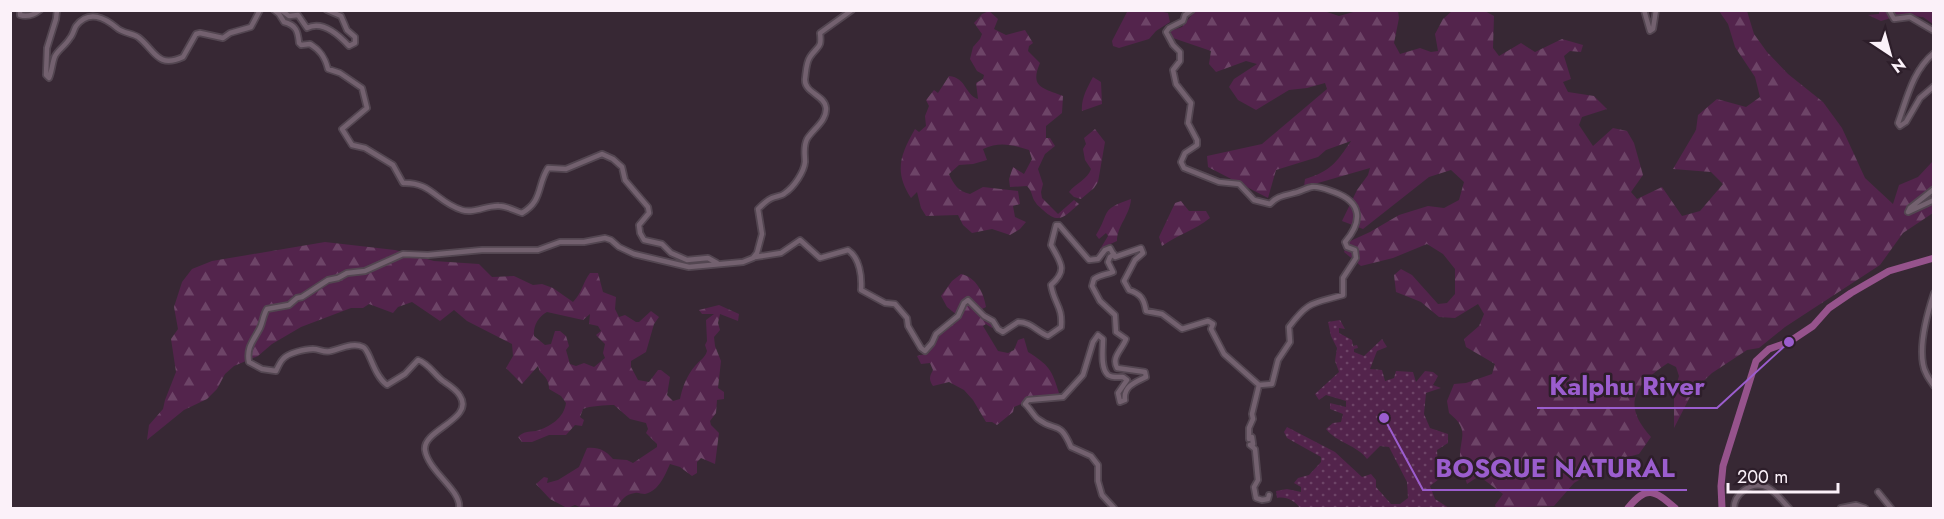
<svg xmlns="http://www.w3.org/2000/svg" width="1944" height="519" viewBox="0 0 1944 519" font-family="Jost,sans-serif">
<defs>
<pattern id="forest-firs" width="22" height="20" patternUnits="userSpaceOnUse" patternTransform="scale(1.5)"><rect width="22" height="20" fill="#53244c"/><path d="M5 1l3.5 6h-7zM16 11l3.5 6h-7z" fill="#6d4467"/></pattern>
<pattern id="park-dots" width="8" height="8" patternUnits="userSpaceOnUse" patternTransform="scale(1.5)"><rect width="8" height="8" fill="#53244c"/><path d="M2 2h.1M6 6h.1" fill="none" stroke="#6d4467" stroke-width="1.8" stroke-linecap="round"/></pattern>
</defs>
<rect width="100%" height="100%" fill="#372834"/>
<path fill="url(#forest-firs)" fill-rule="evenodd" d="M 1321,10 L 1339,16 L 1357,11 L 1398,11 L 1399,18 L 1394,43 L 1400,54 L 1420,48 L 1431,52 L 1438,51 L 1435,34 L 1443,19 L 1452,11 L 1483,10 L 1494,16 L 1493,48 L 1499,56 L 1521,43 L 1535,52 L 1562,39 L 1583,45 L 1581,52 L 1570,51 L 1564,56 L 1571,79 L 1563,82 L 1568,92 L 1594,96 L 1607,109 L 1582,117 L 1579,125 L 1593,146 L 1613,128 L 1627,131 L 1634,143 L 1643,175 L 1631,192 L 1637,199 L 1662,187 L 1682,216 L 1700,211 L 1723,184 L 1711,172 L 1673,169 L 1696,130 L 1698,115 L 1717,99 L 1746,107 L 1760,97 L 1755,77 L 1735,47 L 1728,24 L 1719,11 L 1747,11 L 1754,34 L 1767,52 L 1788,74 L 1823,102 L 1842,128 L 1865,178 L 1893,204 L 1899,185 L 1918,177 L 1933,161 L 1933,213 L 1903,233 L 1880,265 L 1785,327 L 1759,348 L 1747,350 L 1712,373 L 1693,391 L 1674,428 L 1674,393 L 1679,376 L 1676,367 L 1668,363 C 1635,385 1621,404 1651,437 L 1639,454 L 1609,462 L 1574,483 L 1554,506 L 1496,508 L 1495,505 L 1503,494 L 1479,476 L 1467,484 C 1465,477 1460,468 1460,460 C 1459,437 1471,431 1449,413 L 1447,401 L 1454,384 L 1466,383 L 1492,374 L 1495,364 L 1466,347 L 1464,339 L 1479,326 L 1484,314 L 1478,304 L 1455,318 L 1439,317 L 1421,302 L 1396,292 L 1394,275 L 1401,269 L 1412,275 L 1438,304 L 1447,303 L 1455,294 L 1455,269 L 1443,254 L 1427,244 L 1393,258 L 1361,266 L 1344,252 L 1348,242 L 1370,232 L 1399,215 L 1428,206 L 1444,208 L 1459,200 L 1464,182 L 1451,170 L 1429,177 L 1363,229 L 1342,221 L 1357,190 L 1368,175 L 1370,168 L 1304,187 L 1305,179 C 1331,171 1336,163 1351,141 L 1326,150 L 1318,157 L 1276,170 L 1268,198 L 1208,167 L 1207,156 L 1262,144 L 1327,89 L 1325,83 L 1307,88 L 1289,90 L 1256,110 L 1238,100 L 1229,87 L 1234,79 L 1257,64 L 1246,61 L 1216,72 L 1209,64 L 1211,51 L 1173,38 L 1170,31 L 1182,27 L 1195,11 Z
M 989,11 L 998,19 L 994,29 L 1006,35 L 1025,30 L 1033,43 L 1029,46 L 1028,51 L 1040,63 C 1029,88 1044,88 1063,96 L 1062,113 L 1046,126 L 1046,138 L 1050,138 L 1055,146 L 1045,154 L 1038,169 L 1043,184 L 1041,192 L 1042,198 L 1058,214 L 1074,200 L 1079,204 C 1064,217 1059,225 1043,210 C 1042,209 1036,204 1036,203 C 1031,197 1033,192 1027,186 L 1010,187 L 1009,179 L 1013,167 L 1024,174 L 1032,159 L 1029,150 C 1013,145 1000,141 983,149 L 987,160 L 973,164 L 959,165 L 949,174 C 954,185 958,191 970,194 L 983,187 L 1018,191 L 1020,204 L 1013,206 L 1015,217 L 1026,222 L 1020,229 L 1010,235 L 992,229 L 972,233 L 963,225 L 958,215 L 926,216 L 921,208 L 917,192 L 911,198 C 894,172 900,155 915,129 L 919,132 L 926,126 L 925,116 L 929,106 L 926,100 L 934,90 L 938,93 L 949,76 C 967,78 964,94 978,99 L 976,83 L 983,79 L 984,75 L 977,71 L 970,59 L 973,47 L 980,39 L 982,34 L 974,23 L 982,14 Z
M 1158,11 L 1168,13 L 1170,22 L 1156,31 L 1149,39 L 1119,48 L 1113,46 L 1112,41 L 1127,12 Z
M 1879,11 L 1933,11 L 1933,24 L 1923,17 L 1901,15 L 1881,21 L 1868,15 L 1879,14 Z
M 1093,77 L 1101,82 L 1102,104 L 1082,111 C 1081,99 1087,88 1093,77 Z
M 1095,129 L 1105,142 L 1098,182 L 1094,188 L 1081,199 L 1074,197 L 1069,192 C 1076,183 1088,179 1091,169 L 1085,160 L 1083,149 L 1086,144 L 1084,138 Z
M 1131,199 C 1130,215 1117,226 1117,241 L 1106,246 L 1099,258 L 1096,256 L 1108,236 L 1106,233 L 1099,239 L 1096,235 C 1111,211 1099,210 1131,199 Z
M 1181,201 L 1189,211 L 1206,211 L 1210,218 C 1195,230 1177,235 1162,246 L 1159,237 L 1175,203 Z
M 325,242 L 395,250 L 434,261 L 479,264 L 492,277 L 514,276 L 533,285 L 542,284 L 553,288 L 573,302 C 582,293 583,282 590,273 L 598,273 L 603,292 L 616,297 L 615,309 L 619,317 L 625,315 L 636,322 L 639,322 L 651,311 L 659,317 L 654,324 L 646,352 L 631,361 L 631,367 L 638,380 L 649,382 L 658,370 L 661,370 L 670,377 L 667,395 L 673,401 L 680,399 C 682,388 687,375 695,366 C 700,360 705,358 707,351 L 705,345 L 707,341 L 706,320 L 714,314 L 702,314 L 699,310 L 719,305 L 739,314 L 738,321 L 720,314 L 718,323 L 720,330 L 714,337 L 715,346 L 721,361 L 718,388 L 724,392 L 724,399 L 717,400 L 716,413 L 710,421 L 711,425 L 719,433 L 715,464 L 701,458 L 697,462 L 697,473 L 692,476 L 680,467 L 670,464 C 665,475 659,491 645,494 C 641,494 638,492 635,493 C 625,494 621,501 616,508 L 582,508 L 575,505 L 567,508 L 550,499 L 536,484 L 544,477 L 548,478 L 547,483 L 558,480 L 579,467 L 587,448 C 599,447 605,450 613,459 L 627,460 L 633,463 L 657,447 L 657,444 L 646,433 L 648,429 L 646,423 L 630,419 L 614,405 C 606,405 589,406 583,409 L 580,417 L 584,420 L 582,426 L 575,425 L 566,435 L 549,435 L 532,442 L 522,442 L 518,437 C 524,431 528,432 536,431 C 550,427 564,418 566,403 L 561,396 L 549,389 C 549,381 546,377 540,372 L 538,366 L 522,384 L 506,368 L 513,356 L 512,344 L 467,321 L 454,310 L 440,321 L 412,302 L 398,307 L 393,313 L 369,304 L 363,308 L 351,308 L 301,327 L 272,344 L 258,356 L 234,366 L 225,374 L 217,389 L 207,399 L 184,410 L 147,440 L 149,425 L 163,409 L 165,400 L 176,372 L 171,339 L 178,329 L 174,307 L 182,282 L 192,269 L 212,261 ZM 547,312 L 583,320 L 590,314 L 589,324 L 598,326 L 601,331 L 596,335 L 605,344 L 603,353 L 605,358 L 594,367 L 584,363 L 576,366 L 570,364 L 566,350 L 569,346 L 566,336 L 560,331 L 555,331 L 551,344 L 545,345 L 534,336 C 533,326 538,317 547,312 Z
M 961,274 C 976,277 984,293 986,307 L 980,310 L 968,299 L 957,315 L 947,307 L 941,296 L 952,281 Z
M 969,302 L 994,325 L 992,328 L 986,324 L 983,326 L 998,351 L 1008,353 L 1014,350 L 1018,340 L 1024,338 L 1028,352 C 1049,365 1052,370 1059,393 C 1049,406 1039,398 1027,398 L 1021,404 L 1014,407 L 1013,412 L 997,425 L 992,422 L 986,422 L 973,400 L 964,390 L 949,382 L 933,386 C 929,380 929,377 933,370 L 930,363 L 921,364 L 917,356 L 929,353 L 939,333 L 947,330 L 966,303 Z"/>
<path fill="url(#park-dots)" d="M 1340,320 L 1345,329 L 1339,328 L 1339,333 L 1352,340 L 1353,346 L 1357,345 L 1358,348 L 1354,349 L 1354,352 L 1364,356 L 1382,339 L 1387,347 L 1377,351 L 1370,369 L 1382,370 L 1385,381 L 1394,378 L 1396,371 L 1413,372 L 1416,382 L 1425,371 L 1433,372 L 1438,376 L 1433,385 L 1441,388 L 1426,393 L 1424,414 L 1430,428 L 1448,434 L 1448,443 L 1437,450 L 1439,479 L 1430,486 L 1435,499 L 1449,508 L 1300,508 C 1295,501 1286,496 1277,498 L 1276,491 L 1287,489 L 1301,492 L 1301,487 L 1294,483 L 1298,478 L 1309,475 L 1321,462 L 1321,457 L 1287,438 L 1284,432 L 1287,427 L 1335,452 L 1362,477 L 1371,474 L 1376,480 L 1376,487 L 1391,504 L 1400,504 L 1408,498 L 1407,482 L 1389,447 L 1380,446 L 1367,459 C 1357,445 1337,443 1326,429 L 1333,423 L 1341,422 L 1343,414 L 1330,409 L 1330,403 L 1346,407 L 1346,401 L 1326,395 L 1319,400 L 1315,394 L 1339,372 L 1335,361 L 1337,348 L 1331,336 L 1328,322 Z"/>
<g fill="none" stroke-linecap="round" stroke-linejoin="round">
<path stroke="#96538c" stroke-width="7" d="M 1628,508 C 1647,485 1654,490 1675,508
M 1722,508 L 1721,486 L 1723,466 L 1756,361 L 1769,349 L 1789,342 L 1813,326 L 1829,308 L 1851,293 L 1889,271 L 1934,258"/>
<defs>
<path id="minor" d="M 20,10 L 20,15 C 27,17 34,15 40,10
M 57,10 L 56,19 L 47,48 L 46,75 L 49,78 C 52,72 52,63 55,56 C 59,49 66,45 70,38 C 73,35 74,29 76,26 C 89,9 105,18 117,28 C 122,33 132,33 138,37 C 155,50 157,69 183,57 L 196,34 L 200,33 L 223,38 L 230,33 L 251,27 L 260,10
M 274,10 L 279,14 L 284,22 C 296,25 298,31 299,43 L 301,45 L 310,44 C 320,50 325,57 328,69 L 340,73 L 362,88 L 367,108 L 342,129 L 352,145 L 365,148 L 393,165 L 403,183 C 432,182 436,202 462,210 C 474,214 487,205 499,206 C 507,206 515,211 522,213 C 543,201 537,185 548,168 L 566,169 L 602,154 L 613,159 L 622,167 L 625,180 L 648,207 L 649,213 L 639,225 L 640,233 L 644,240 L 662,244 L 671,253 L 687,260 L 708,258 L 717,263
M 281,10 L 289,16 L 298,15 L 307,28 C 322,20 339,35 349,46 L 355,43 L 355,37 L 347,30 L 341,16 L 327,10
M 1192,10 L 1185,15 L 1183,21 L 1169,28 L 1166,32 L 1173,45 L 1180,52 L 1180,61 L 1173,70 L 1176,84 L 1191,103 L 1188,123 L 1197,140 L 1197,145 L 1185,153 L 1181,162 L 1184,168 L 1219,182 L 1239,184 L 1254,200 L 1270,204 C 1277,196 1284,196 1294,193 C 1300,192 1306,188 1312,187 C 1319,186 1328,190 1334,192 C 1362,202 1363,221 1345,242 L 1347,247 L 1355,250 L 1356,258 L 1343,278 L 1343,295 C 1313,304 1309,300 1289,327 L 1290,342 L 1278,360 L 1272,384 L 1259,385
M 1644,10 L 1650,31 L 1653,29 L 1656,10
M 1889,10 L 1894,19 L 1910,17 L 1934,31
M 1934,53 C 1913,70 1907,98 1898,123 L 1900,126 L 1906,122 L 1920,98 L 1934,86
M 1934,189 L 1910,208 L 1908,212 L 1934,200
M 755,257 L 781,253 L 800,240 L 820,258 L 848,250 C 860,258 862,277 861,290 L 885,303 L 895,304 L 907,318 L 908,326 L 921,348 L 925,351 L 932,343 L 936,334 L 958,316 L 964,303 L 968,300 L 984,316 L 993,321 L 998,329 L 1003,332 L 1018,322 C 1031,322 1036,331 1048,336 L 1061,327 C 1063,306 1054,304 1051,285 C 1068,270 1061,263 1051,245 L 1056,225 L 1059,225 L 1089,260 L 1098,259 L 1105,250 L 1110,248 L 1115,257 L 1141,248 L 1143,253 L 1135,260 L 1124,281 L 1129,290 C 1141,294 1144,299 1146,311 L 1162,314 L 1182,329 L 1208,321 L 1213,324 L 1211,329 L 1224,354 L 1259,385 L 1252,414 L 1253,419 L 1249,428 L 1249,439 L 1252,437 L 1253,444 L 1250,445 L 1255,449 L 1258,480 L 1254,487 L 1256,498 L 1262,500 L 1268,499 L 1269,495
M 1934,293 C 1927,314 1919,342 1923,364 C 1924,372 1929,379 1934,386
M 1878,492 L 1891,508
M 459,508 C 462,491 428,471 425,450 C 422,430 475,419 460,396 C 457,390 449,385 443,381 C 434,374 428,363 418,360 L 405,374 L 387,385 C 373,375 370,350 363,347 C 353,342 340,349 331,351 C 324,353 320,349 313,349 C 305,349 288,353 283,359 C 280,362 278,367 276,371 L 262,369 L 249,362 C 246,347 254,340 260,328 C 263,322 263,315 267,309 L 289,305 L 297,298 L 302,297 L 328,280 L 338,278 L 347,273 L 365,271 L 403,254 L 428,255 L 482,250 L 538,250 L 560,242 L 584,242 L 605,238 L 611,240 L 619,247 L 634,254 L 689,267 L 743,262 L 753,258 L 757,253 L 762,234 L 758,209 C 762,205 767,200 772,198 C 777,196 782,196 785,193 C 794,187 804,172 805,162 C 805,154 803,147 807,139 C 813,129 827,121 826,108 C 825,95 804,93 805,79 C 806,72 806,63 810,57 C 818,45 822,49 820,33 L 852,10
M 1114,508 L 1102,495 L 1098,481 L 1098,465 L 1091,456 L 1071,447 C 1059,419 1056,433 1038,419 C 1033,415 1030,408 1025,404 L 1028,400 L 1063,397 L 1083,375 L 1093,342 L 1098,335 L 1103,339 C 1103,348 1100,368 1108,375 C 1112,378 1119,377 1123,377 L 1127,380 L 1118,393 L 1120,402 L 1125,400 C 1123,386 1136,382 1146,377 L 1145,372 L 1117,368 C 1111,357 1122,350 1126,339 L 1116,332 L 1115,315 L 1100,301 L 1092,286 L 1094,279 C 1101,274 1106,275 1113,272 L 1108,262 L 1110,257 L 1114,254
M 1734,508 C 1734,495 1749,482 1764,486 C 1774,489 1782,501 1789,508
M 1841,508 L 1856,505 L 1865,508"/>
</defs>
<use href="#minor" stroke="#534651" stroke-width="8"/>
<use href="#minor" stroke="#73616f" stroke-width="4.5"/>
</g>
<path fill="none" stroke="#9b5dce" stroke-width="2" d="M1789 342L1717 408H1537M1384 418L1423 490H1687"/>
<g fill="#9b5dce" stroke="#2d1e2a" stroke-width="2">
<circle cx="1789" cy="342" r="6"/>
<circle cx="1384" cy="418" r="6"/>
</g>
<g font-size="26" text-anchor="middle" font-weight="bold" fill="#9b5dce" stroke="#2d1e2a" stroke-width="5" stroke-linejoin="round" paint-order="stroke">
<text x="1627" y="395">Kalphu River</text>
<text x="1555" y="477">BOSQUE NATURAL</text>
</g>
<rect width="1944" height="519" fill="none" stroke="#fbf1f9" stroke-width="24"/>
<g transform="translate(1890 54) rotate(144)" stroke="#2d1e2a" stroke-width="4.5" paint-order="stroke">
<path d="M0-4.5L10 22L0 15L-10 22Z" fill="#fbf1f9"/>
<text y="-9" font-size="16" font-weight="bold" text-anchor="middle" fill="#fbf1f9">N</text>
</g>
<path d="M1728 483v9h110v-9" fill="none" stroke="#fbf1f9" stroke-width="3"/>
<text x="1737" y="483" font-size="18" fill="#fbf1f9" stroke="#2d1e2a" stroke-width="4.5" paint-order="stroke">200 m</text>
</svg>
